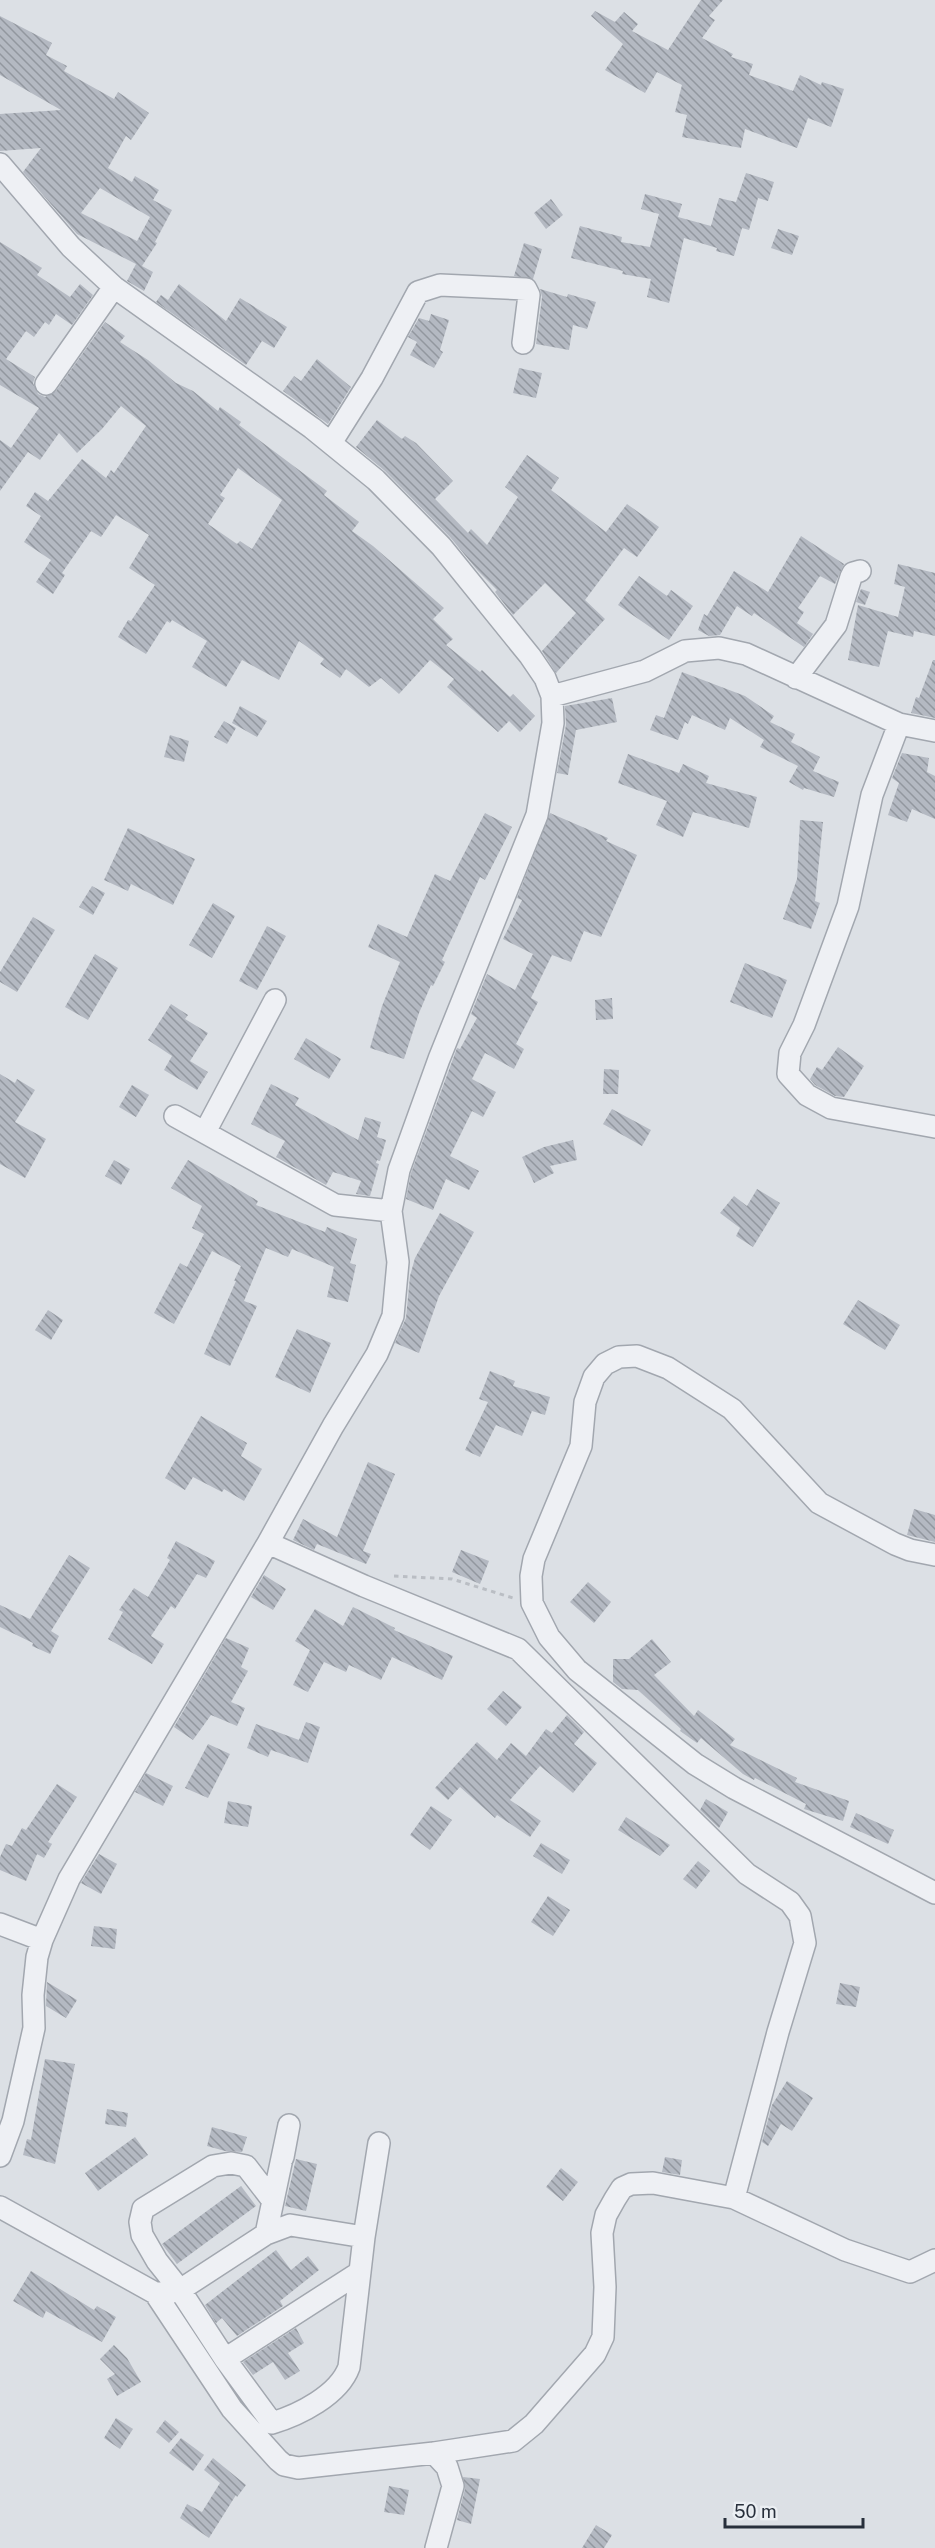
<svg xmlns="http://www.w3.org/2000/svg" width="935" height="2548" viewBox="0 0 935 2548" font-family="'Public Sans',sans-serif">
<defs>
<pattern id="building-back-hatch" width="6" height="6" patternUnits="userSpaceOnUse" patternTransform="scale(1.5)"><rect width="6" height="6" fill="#b4b9c2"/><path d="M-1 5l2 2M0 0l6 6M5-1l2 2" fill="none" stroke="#92979f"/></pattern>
</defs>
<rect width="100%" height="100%" fill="#dce0e5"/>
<path fill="url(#building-back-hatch)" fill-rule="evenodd" d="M 701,0 L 723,0 L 709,16 L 715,20 L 702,38 L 733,54 L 731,57 L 753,64 L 749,75 L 793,91 L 800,75 L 821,85 L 822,82 L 844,89 L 831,127 L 808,118 L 797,148 L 745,129 L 741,148 L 682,137 L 687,115 L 675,112 L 682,85 L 657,72 L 645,93 L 605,70 L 623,44 L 591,16 L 595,11 L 615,22 L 624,12 L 638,24 L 632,31 L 668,50 Z
M 0,16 L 52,43 L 46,55 L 67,66 L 64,71 L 114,99 L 118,92 L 149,113 L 131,140 L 126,136 L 108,168 L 132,182 L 135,176 L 159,190 L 153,200 L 172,210 L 155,242 L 157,243 L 142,266 L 153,272 L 144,291 L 127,281 L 136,264 L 77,234 L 23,172 L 41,148 L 0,151 L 0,114 L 61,110 L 0,75 ZM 100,188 L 150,217 L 137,241 L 81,213 Z
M 746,173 L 774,182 L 768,201 L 758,198 L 749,230 L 742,228 L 734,256 L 716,251 L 717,248 L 684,238 L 669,303 L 647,297 L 651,279 L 622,274 L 623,271 L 571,258 L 580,226 L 622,237 L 621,242 L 650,247 L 659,214 L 641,209 L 645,194 L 682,204 L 678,217 L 711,226 L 719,198 L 736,202 Z
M 551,199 L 563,215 L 546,229 L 534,213 Z
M 778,229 L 799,236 L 792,255 L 771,248 Z
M 0,242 L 42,268 L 37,275 L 70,297 L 80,284 L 93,295 L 72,325 L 56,314 L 49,325 L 45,322 L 34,337 L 26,331 L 6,359 L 35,377 L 33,383 L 38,394 L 45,397 L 56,391 L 105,322 L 125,336 L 120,342 L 148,360 L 176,383 L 193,391 L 218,411 L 220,407 L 241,422 L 239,425 L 327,491 L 324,495 L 359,522 L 352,531 L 373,546 L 444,608 L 433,619 L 453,639 L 446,645 L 480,672 L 482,670 L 510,697 L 513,694 L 535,716 L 520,732 L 509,721 L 498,732 L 447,687 L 454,679 L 430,660 L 399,694 L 381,678 L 369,687 L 346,669 L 340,678 L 320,664 L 324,659 L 299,641 L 279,680 L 242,660 L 226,687 L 192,667 L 207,641 L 172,620 L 170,623 L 167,621 L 146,654 L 118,637 L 128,620 L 131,621 L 155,585 L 129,568 L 149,535 L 116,515 L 101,537 L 91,531 L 62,573 L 65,575 L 53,594 L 36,582 L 51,560 L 24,542 L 41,516 L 26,506 L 35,492 L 48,501 L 82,459 L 106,478 L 111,470 L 114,473 L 146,426 L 121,406 L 102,429 L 77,453 L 59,433 L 40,460 L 28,452 L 0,491 L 0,440 L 11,448 L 39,408 L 0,385 ZM 238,468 L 282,500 L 252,549 L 240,541 L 237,544 L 208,524 L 225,498 L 220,495 Z
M 524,243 L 542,249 L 533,279 L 514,276 Z
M 179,284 L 226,321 L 240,298 L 287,327 L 274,348 L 262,341 L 246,365 L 156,302 L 161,295 L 168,300 Z
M 540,289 L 567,297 L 568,294 L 596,302 L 587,329 L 573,325 L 569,350 L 536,344 L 542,297 Z
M 431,314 L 449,320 L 440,350 L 443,352 L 434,368 L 410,355 L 417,342 L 408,337 L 419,318 L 429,321 Z
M 317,359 L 351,387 L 328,424 L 283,391 L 294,376 L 301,381 Z
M 519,368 L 542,373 L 536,398 L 513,393 Z
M 377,420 L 402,439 L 405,436 L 416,443 L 453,481 L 435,499 L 468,533 L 471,529 L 487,545 L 518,497 L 505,487 L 527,455 L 559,478 L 551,490 L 606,532 L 627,504 L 659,527 L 637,557 L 624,548 L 585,600 L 605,619 L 556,673 L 542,651 L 576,613 L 545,583 L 513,615 L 495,592 L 497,590 L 478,571 L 450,537 L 385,471 L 356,447 Z
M 801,536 L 844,564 L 835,584 L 820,576 L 798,608 L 804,612 L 797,623 L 813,634 L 804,647 L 754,613 L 752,616 L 737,606 L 720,635 L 709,636 L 698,630 L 704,614 L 707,616 L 734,571 L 768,592 Z
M 898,564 L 935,573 L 935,636 L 914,631 L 913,637 L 888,631 L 879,667 L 848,660 L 858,605 L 898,617 L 905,587 L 894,584 Z
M 639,576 L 667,596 L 671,590 L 693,606 L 669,640 L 618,605 Z
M 861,589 L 870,592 L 865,605 L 856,602 Z
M 933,660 L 935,660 L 935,718 L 911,713 L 916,697 L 919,698 Z
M 682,672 L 745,696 L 774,716 L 770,722 L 795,734 L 791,742 L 820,757 L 813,771 L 839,782 L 834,797 L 804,788 L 803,790 L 789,782 L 798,766 L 760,747 L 764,740 L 730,718 L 725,730 L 692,715 L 688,724 L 685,722 L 678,740 L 650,730 L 656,715 L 664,718 Z
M 612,698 L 617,722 L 576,730 L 568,775 L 557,773 L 566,725 L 565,706 Z
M 240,706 L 267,721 L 257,737 L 232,723 Z
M 224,721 L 236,728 L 227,744 L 214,737 Z
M 170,735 L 189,741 L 184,762 L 164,757 Z
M 902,753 L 929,758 L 927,772 L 935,776 L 935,819 L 912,809 L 907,822 L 888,815 L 899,783 L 892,778 Z
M 628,754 L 679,773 L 683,764 L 709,776 L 706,783 L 757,797 L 749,828 L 693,812 L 683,837 L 656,825 L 667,801 L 618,783 Z
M 485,813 L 512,827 L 485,880 L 480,877 L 442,960 L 445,962 L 433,986 L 431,985 L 419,1013 L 404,1059 L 370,1048 L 382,1006 L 400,962 L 368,947 L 378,924 L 407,937 L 435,874 L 450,881 Z
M 550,813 L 608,838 L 606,841 L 637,855 L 601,937 L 584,931 L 571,962 L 552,955 L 531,998 L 538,1002 L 516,1044 L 524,1049 L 514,1069 L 485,1053 L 472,1079 L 496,1092 L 483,1117 L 472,1111 L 450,1156 L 479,1171 L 469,1190 L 446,1179 L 433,1210 L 406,1199 L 411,1173 L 457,1048 L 460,1049 L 477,1018 L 471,1014 L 487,974 L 515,990 L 533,954 L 503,939 L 522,900 L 517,898 Z
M 800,820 L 823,822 L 815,901 L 820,903 L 811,929 L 783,919 L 797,879 Z
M 128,828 L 195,859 L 173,905 L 131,884 L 128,891 L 104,880 Z
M 92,886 L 105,893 L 93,915 L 79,907 Z
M 213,903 L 235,916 L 212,958 L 189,945 Z
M 33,917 L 55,930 L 17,992 L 0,982 L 0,972 Z
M 267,926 L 286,936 L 257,990 L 239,981 Z
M 95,954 L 118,968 L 88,1020 L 65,1007 Z
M 745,963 L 787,980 L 772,1018 L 730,1002 Z
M 612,998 L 613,1019 L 596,1020 L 595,1000 Z
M 171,1004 L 188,1015 L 185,1019 L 208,1033 L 190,1061 L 208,1072 L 197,1090 L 164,1070 L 172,1056 L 148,1040 Z
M 306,1038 L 341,1059 L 329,1079 L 294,1059 Z
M 838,1047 L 864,1066 L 844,1097 L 835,1096 L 815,1085 L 810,1079 L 817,1067 L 822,1070 Z
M 604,1069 L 619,1070 L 618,1094 L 603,1094 Z
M 0,1074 L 15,1083 L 17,1079 L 35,1090 L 15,1122 L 46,1139 L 25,1178 L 0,1164 Z
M 271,1084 L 299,1098 L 295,1105 L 358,1140 L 365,1117 L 381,1122 L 377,1137 L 386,1140 L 380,1161 L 377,1160 L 376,1163 L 379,1164 L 370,1196 L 356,1194 L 361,1181 L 333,1172 L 326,1185 L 276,1157 L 285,1141 L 251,1124 Z
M 132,1085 L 149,1095 L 136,1117 L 119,1107 Z
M 612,1109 L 651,1130 L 642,1146 L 603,1124 Z
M 573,1140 L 577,1160 L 550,1166 L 554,1173 L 534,1183 L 522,1157 L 544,1147 Z
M 114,1160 L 130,1169 L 121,1185 L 105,1176 Z
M 188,1160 L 258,1201 L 256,1205 L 325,1232 L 327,1227 L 357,1239 L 350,1263 L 356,1265 L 348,1302 L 327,1297 L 334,1267 L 292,1249 L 288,1257 L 266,1248 L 244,1301 L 257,1306 L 230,1366 L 204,1354 L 236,1281 L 234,1281 L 241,1266 L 212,1251 L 174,1324 L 154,1313 L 180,1263 L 187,1267 L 204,1234 L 192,1228 L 202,1206 L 171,1188 Z
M 757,1189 L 780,1203 L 753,1247 L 736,1236 L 740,1228 L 720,1213 L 734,1196 L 747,1206 Z
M 440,1213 L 474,1232 L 439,1296 L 419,1353 L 395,1343 L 406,1318 L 410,1276 L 415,1258 Z
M 858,1300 L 900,1325 L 885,1350 L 843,1324 Z
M 48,1310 L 63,1320 L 51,1340 L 35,1330 Z
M 297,1329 L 331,1343 L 310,1393 L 275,1377 Z
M 490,1371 L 515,1381 L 513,1386 L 550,1397 L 545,1415 L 532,1411 L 522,1436 L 496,1425 L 480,1457 L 465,1450 L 488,1402 L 479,1399 Z
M 201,1416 L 247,1443 L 241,1456 L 262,1469 L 244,1501 L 224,1489 L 222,1492 L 193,1477 L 185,1490 L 165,1478 Z
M 368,1462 L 395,1474 L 363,1551 L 371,1554 L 366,1564 L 317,1544 L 314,1550 L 293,1540 L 303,1519 L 337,1537 Z
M 914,1509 L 935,1515 L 935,1542 L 907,1535 Z
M 176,1541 L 215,1561 L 206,1578 L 197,1574 L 175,1609 L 171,1606 L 151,1636 L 164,1644 L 152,1664 L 108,1639 L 123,1612 L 119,1610 L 134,1588 L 148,1597 L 170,1560 L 167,1558 Z
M 461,1550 L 489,1561 L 480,1584 L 452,1572 Z
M 69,1555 L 90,1568 L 51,1631 L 59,1636 L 50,1654 L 32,1646 L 33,1643 L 0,1627 L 0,1605 L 30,1619 Z
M 264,1575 L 286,1589 L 273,1610 L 251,1597 Z
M 588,1582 L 611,1602 L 594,1623 L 570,1602 Z
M 353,1607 L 395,1628 L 394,1630 L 453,1656 L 442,1680 L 392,1657 L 381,1680 L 349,1665 L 346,1672 L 324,1662 L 308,1692 L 293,1685 L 310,1650 L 295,1641 L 315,1609 L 343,1626 Z
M 226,1638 L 249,1648 L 241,1667 L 248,1671 L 231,1702 L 245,1708 L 237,1726 L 211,1715 L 193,1740 L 174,1727 Z
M 652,1639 L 671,1662 L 654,1675 L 694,1716 L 698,1710 L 735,1739 L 730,1745 L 797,1778 L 795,1782 L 849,1801 L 843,1821 L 804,1809 L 806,1804 L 755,1778 L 754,1780 L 743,1774 L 701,1738 L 697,1743 L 680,1731 L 681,1729 L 638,1690 L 622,1689 L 613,1682 L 613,1659 L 629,1659 Z
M 503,1691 L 522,1707 L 506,1726 L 487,1709 Z
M 567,1715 L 584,1732 L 574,1744 L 597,1763 L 573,1793 L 540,1766 L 510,1800 L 541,1821 L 530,1837 L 497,1815 L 495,1818 L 460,1787 L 448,1800 L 435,1788 L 477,1742 L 497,1760 L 511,1743 L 526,1756 L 546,1729 L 552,1733 Z
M 306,1722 L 320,1727 L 308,1763 L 271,1750 L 268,1757 L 247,1748 L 256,1724 L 299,1740 Z
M 208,1744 L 230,1754 L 208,1798 L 185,1788 Z
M 146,1773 L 173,1786 L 163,1806 L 135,1792 Z
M 57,1784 L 77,1797 L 48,1842 L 52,1844 L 44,1858 L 37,1854 L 26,1881 L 0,1870 L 0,1857 L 6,1844 L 12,1846 L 22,1828 L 26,1830 Z
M 706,1799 L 728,1812 L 719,1828 L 700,1810 Z
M 228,1801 L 252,1806 L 248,1827 L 224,1823 Z
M 431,1806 L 452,1820 L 430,1850 L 410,1835 Z
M 856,1813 L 894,1830 L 888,1844 L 850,1827 Z
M 626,1817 L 670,1845 L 660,1856 L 618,1830 Z
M 541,1843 L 570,1860 L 562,1874 L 533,1856 Z
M 99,1854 L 117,1864 L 101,1894 L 81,1883 Z
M 698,1861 L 710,1871 L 696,1889 L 683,1879 Z
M 548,1896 L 570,1910 L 553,1936 L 531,1922 Z
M 94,1926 L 117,1929 L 115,1949 L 91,1946 Z
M 47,1982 L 77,2000 L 66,2018 L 46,2006 Z
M 840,1983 L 860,1987 L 856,2007 L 836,2004 Z
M 45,2059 L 75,2064 L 55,2164 L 23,2155 L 27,2139 L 31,2140 Z
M 787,2081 L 813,2098 L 792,2131 L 781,2124 L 768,2146 L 762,2142 L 772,2105 Z
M 107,2109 L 128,2113 L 126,2127 L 105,2124 Z
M 212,2127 L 247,2137 L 242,2152 L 225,2151 L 207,2146 Z
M 135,2137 L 148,2155 L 98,2191 L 85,2173 Z
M 665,2157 L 682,2160 L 680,2175 L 662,2172 Z
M 296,2159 L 317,2164 L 306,2211 L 285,2206 Z
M 561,2168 L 578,2182 L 563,2201 L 546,2187 Z
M 241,2186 L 256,2206 L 177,2264 L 162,2244 Z
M 276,2250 L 291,2270 L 308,2256 L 319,2270 L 280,2301 L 283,2306 L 237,2336 L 222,2318 L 216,2323 L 205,2305 Z
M 31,2271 L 94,2310 L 97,2306 L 116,2317 L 102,2342 L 46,2311 L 43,2318 L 13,2301 Z
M 296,2328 L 304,2343 L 288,2353 L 300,2371 L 285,2380 L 273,2362 L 253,2375 L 243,2362 Z
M 114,2345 L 127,2358 L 141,2382 L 117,2396 L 107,2379 L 115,2374 L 100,2359 Z
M 116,2418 L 133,2429 L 120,2449 L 104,2438 Z
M 165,2420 L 179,2432 L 169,2443 L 156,2432 Z
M 181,2438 L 204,2455 L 193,2471 L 169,2453 Z
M 213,2458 L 246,2485 L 237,2497 L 236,2495 L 209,2538 L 180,2518 L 187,2504 L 202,2512 L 220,2483 L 204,2470 Z
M 463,2477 L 480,2479 L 471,2524 L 457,2520 L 465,2489 Z
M 389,2486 L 409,2490 L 404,2515 L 384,2512 Z
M 596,2525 L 612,2535 L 604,2548 L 582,2548 Z"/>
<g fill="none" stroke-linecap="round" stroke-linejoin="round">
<defs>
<path id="street" d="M 0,164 L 71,247 L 114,287 L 312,428 L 376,480 L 441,546 L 530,656 L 545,678 L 552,696 L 553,723 L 537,815 L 439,1059 L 399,1170 L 391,1211 L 398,1262 L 393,1316 L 377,1354 L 333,1426 L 268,1543 L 69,1879 L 42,1940 L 37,1957 L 33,1995 L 34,2028 L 13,2121 L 0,2156
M 46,384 L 114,287
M 331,443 L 372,378 L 418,292 L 440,285 L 526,289 L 529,295 L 523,343
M 796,678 L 836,625 L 851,577 L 853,573 L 860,571
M 552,696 L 645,671 L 685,651 L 719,648 L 746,654 L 899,724 L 935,731
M 899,724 L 872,795 L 848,906 L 804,1025 L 790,1053 L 788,1074 L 807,1095 L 831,1108 L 935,1127
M 175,1116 L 335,1205 L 391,1211
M 205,1132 L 275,1000
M 268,1543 L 364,1586 L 518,1649 L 747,1874 L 790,1902 L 800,1916 L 805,1943 L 778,2032 L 734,2198
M 935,1555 L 910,1550 L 895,1544 L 819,1503 L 732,1409 L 668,1368 L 637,1356 L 619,1357 L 605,1364 L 594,1377 L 585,1402 L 581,1446 L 534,1559 L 531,1576 L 532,1603 L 549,1637 L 577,1670 L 695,1764 L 734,1788 L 935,1893
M 0,1924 L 42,1940
M 273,2201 L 246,2166 L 231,2163 L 213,2166 L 143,2209 L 140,2222 L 142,2235 L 157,2261 L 180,2290 L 225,2359 L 272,2423 C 299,2415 339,2395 349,2367 L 364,2237 L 379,2143
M 0,2207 L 155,2293 L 168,2293 L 180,2290 L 266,2234 L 290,2225 L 364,2237
M 266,2234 L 289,2125 L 283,2157
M 155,2293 L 232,2409 L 278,2460 L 284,2465 L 298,2468 L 434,2453 L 447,2467 L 453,2486 L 436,2548
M 225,2359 L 360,2272
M 434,2453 L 513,2441 L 534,2424 L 595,2354 L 603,2337 L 605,2287 L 602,2233 L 606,2215 L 615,2199 L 622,2188 L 631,2184 L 653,2183 L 734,2198 L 845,2250 L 910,2272 L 935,2260"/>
</defs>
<use href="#street" stroke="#a2a7af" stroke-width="24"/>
<path stroke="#babec4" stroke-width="3" stroke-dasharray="4.5 4.5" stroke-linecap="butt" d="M 394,1576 L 452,1579 L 513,1598"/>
<use href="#street" stroke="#eef0f4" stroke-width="21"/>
</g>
<path d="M725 2518v9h138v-9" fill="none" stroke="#272f3b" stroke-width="3"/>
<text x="734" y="2518" font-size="18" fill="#272f3b" stroke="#ebeff3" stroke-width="4.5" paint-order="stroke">50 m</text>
</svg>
